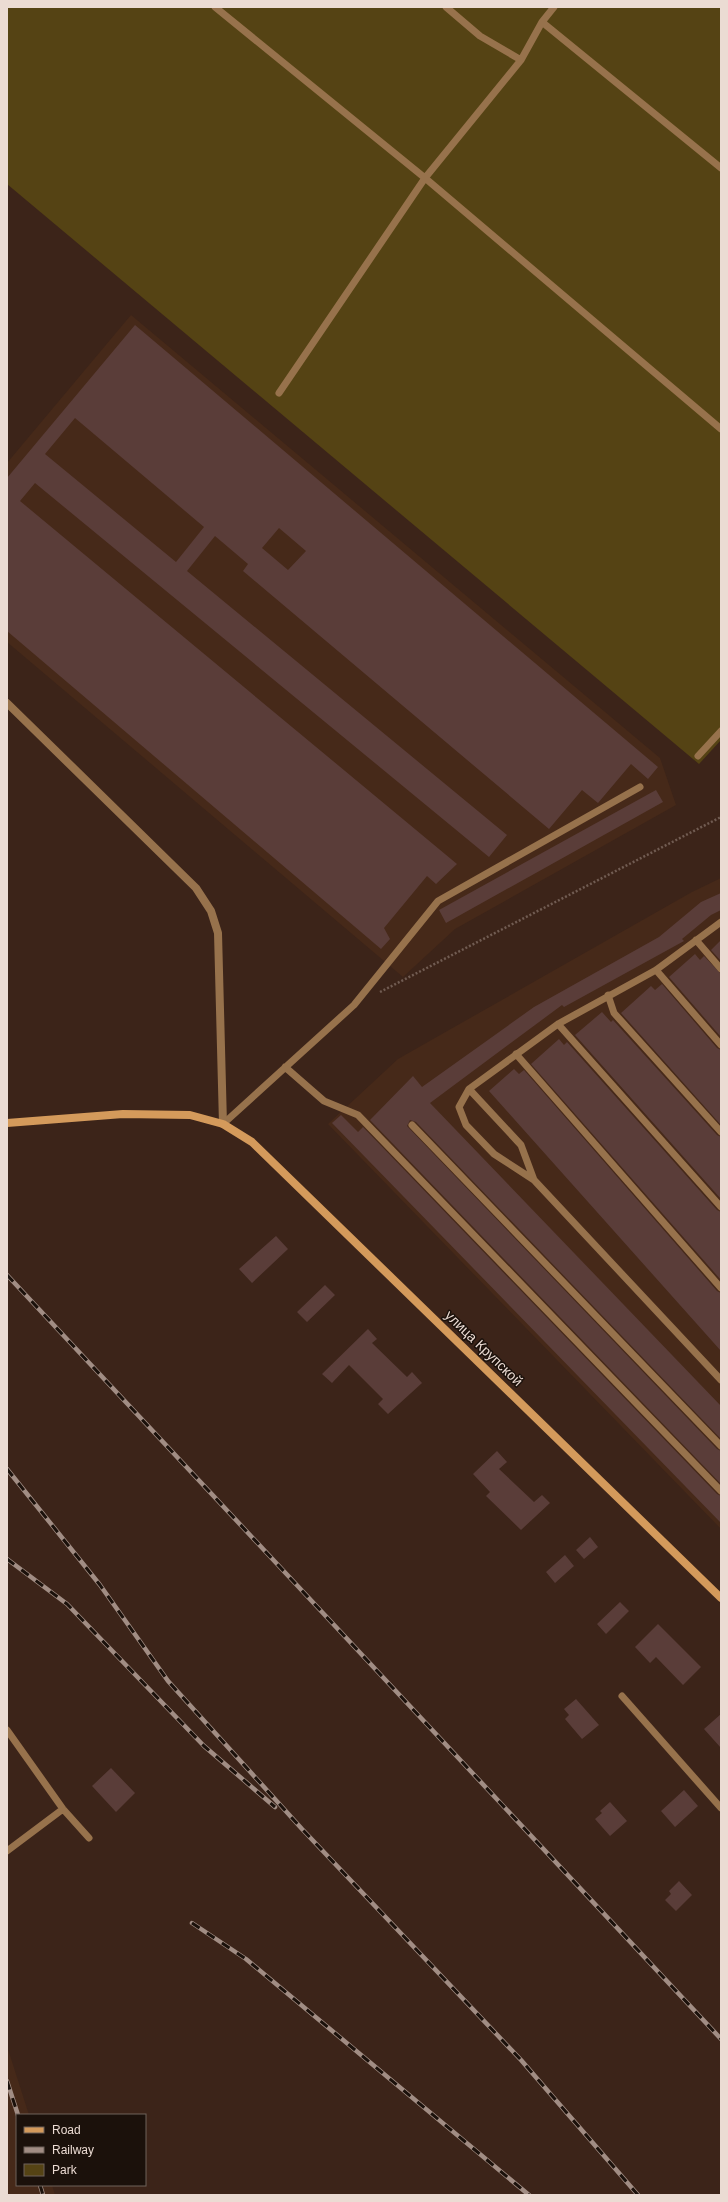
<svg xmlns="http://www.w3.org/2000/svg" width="728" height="2202" viewBox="0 0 728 2202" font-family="Helvetica,sans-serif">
<rect width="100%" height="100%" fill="#3c2419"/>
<path fill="#462919" d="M 131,315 L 660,758 L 676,805 L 455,929 L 403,977 L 7,642 L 7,463 Z
M 721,878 L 721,1529 L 328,1124 L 398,1059 L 692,892 Z
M 7,2046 L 29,2115 L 17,2115 L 17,2185 L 52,2185 L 55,2195 L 7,2195 Z"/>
<path fill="#554314" d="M 7,7 L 721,7 L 721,740 L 699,764 L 7,184 Z"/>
<path fill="#5a3d39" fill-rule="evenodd" d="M 135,325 L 658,767 L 648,779 L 631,764 L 598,803 L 582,790 L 549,829 L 243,571 L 248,564 L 215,536 L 187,571 L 507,835 L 489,857 L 35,483 L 20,501 L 457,864 L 436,884 L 427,876 L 384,928 L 390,939 L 381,949 L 7,631 L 7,478 ZM 75,418 L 204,527 L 176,562 L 45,454 ZM 279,528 L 306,551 L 288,570 L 262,548 Z
M 656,790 L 663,802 L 446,923 L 439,910 Z
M 721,893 L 721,910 L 711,915 L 682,939 L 684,941 L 564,1007 L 562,1005 L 430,1103 L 721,1406 L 721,1439 L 416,1122 L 410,1120 L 407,1126 L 717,1449 L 721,1451 L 721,1484 L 370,1120 L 413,1076 L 422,1087 L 534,1007 L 659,937 L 701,902 Z
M 721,940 L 721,961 L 711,950 Z
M 695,954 L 700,960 L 704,956 L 721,974 L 721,1037 L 669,977 Z
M 662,984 L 717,1048 L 721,1050 L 721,1125 L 621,1013 L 651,986 L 655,990 Z
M 602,1012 L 611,1022 L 613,1020 L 717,1135 L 721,1137 L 721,1199 L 575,1035 Z
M 559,1039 L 564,1045 L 567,1042 L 717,1210 L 721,1212 L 721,1280 L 531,1064 Z
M 514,1069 L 519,1074 L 524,1070 L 717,1291 L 721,1293 L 721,1351 L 489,1091 Z
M 341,1115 L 358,1132 L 363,1127 L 717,1494 L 721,1496 L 721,1523 L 332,1123 Z
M 276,1236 L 288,1249 L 252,1283 L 239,1269 Z
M 325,1285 L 335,1295 L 307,1322 L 297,1312 Z
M 368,1329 L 377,1339 L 372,1343 L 407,1377 L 412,1372 L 422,1383 L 388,1414 L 378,1404 L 383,1399 L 349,1365 L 332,1383 L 322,1374 Z
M 497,1451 L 507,1462 L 499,1469 L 534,1502 L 542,1495 L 550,1503 L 521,1530 L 486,1496 L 490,1492 L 473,1474 Z
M 590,1537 L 598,1547 L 584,1559 L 576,1550 Z
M 565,1555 L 574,1566 L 555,1583 L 546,1572 Z
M 620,1602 L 629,1611 L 606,1634 L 597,1624 Z
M 658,1624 L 701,1667 L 683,1685 L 656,1657 L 650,1663 L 635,1647 Z
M 576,1699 L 599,1725 L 582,1739 L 565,1719 L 569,1715 L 564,1709 Z
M 721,1714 L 721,1748 L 704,1729 Z
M 111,1768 L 135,1793 L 116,1812 L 92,1786 Z
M 684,1790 L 698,1806 L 675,1827 L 661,1811 Z
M 610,1802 L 627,1821 L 610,1836 L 595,1819 L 602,1813 L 600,1811 Z
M 679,1881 L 692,1895 L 676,1911 L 665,1900 L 671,1894 L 669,1891 Z"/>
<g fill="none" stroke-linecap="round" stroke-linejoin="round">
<path stroke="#715c52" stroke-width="2.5" stroke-dasharray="2 2" stroke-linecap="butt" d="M 380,992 L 721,817"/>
<path stroke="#97724c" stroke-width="7" d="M 215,7 L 425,178 L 721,429
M 446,7 L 480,36 L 521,60
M 542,22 L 721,168
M 279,393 L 425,178 L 521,60 L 542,22 L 554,7
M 698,756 L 721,731
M 721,922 L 656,970 L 558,1024 L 469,1089 L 459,1107 L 466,1125 L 494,1154 L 534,1180 L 721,1380
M 696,940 L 721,969
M 656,970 L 721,1045
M 608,995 L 614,1013 L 721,1132
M 558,1024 L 721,1207
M 516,1054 L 721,1288
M 285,1067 L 324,1101 L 358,1115 L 721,1491
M 469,1089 L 521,1145 L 534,1180
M 223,1124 L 354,1005 L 438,901 L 640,787
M 412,1125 L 721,1446
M 622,1696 L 721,1808
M 7,1730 L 63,1809 L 89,1838
M 7,1851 L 63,1809"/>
<path stroke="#97724c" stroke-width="8" d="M 7,703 L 196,888 L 211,911 L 218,933 L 223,1124"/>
<path stroke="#d49a5b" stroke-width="8" d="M 7,1123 L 123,1114 L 190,1115 L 223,1124 L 252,1142 L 721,1598"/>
<defs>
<path id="rail" d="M 7,1275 L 721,2039
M 7,1469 L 100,1585 L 168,1681 L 302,1829 L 521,2060 L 638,2195
M 7,1559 L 67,1604 L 204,1746 L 275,1807
M 192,1923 L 246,1959 L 529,2195
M 7,2081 L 18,2115
M 40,2185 L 43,2195"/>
</defs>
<use href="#rail" stroke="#a18d84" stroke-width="4.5"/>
<use href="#rail" stroke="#1b110b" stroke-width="3" stroke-dasharray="9" stroke-linecap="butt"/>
</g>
<g text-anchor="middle" stroke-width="3" stroke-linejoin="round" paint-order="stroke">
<g font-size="14" fill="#ebdbd3" stroke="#1b110b">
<text transform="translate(484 1348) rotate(44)" y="5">улица Крупской</text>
</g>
</g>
<rect width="728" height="2202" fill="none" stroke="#ebdbd3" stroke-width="16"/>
<rect x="16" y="2114" width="130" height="72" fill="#1b110b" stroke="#6e625b"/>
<rect x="24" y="2127" width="20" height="6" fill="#d49a5b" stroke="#6e625b"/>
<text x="52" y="2134" font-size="12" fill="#ebdbd3">Road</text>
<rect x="24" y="2147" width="20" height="6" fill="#a18d84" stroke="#6e625b"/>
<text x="52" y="2154" font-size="12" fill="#ebdbd3">Railway</text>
<rect x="24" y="2164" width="20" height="12" fill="#554314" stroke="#6e625b"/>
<text x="52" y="2174" font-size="12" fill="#ebdbd3">Park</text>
</svg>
